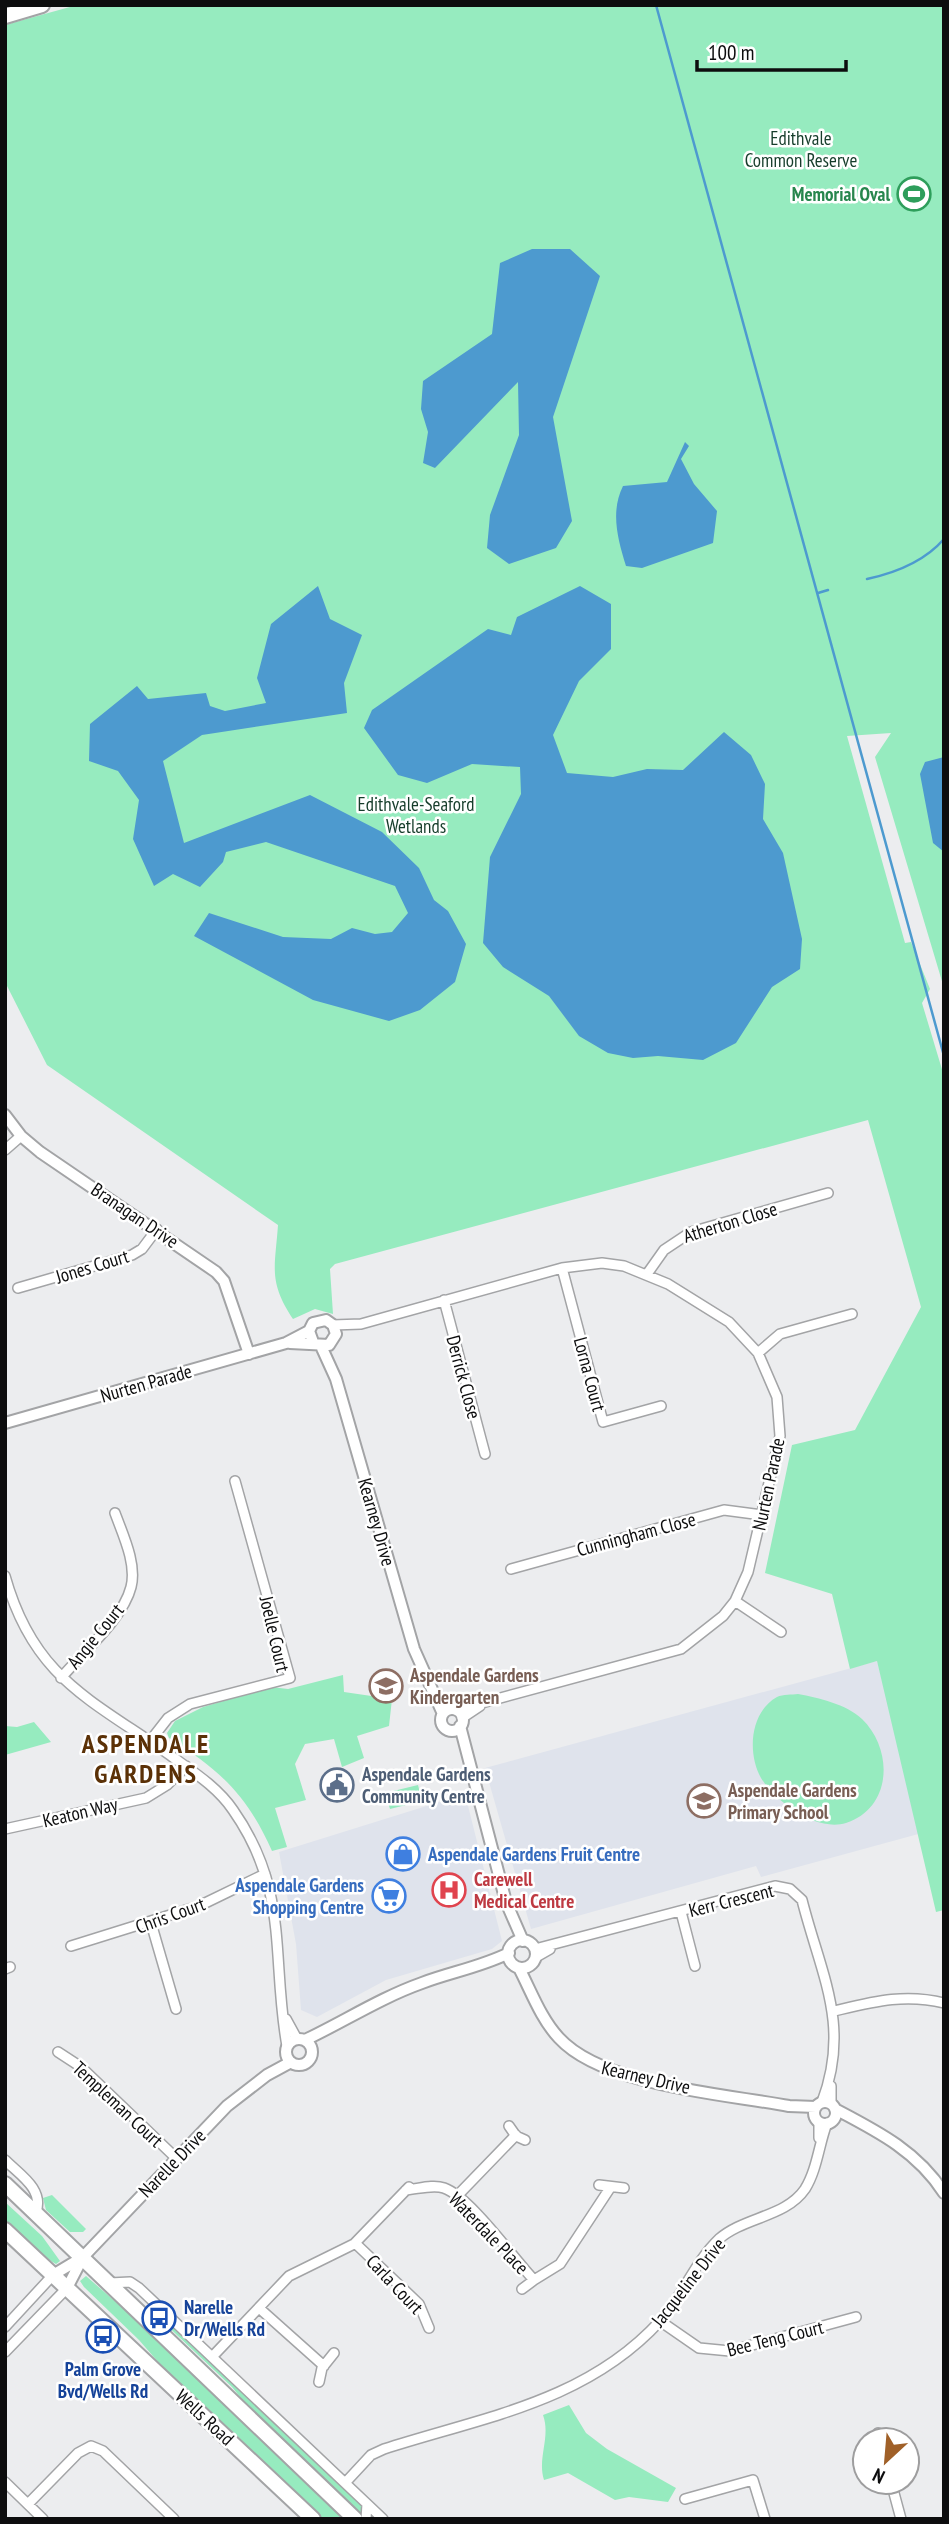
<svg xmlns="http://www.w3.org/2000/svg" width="949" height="2524" viewBox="0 0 949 2524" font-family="'PT Sans Narrow',sans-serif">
<rect width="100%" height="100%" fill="#ecedef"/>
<path fill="#dfe3ec" d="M 877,1661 L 922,1833 L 761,1877 L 756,1866 L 531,1929 L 485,1768 Z
M 465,1794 L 502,1941 L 492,1949 L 386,1980 L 317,2017 L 301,2010 L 296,1944 L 279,1852 Z"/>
<path fill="#96ebbf" d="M 77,5 L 944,5 L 944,988 L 875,757 L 891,733 L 847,736 L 905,943 L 911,942 L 930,989 L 922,1003 L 944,1076 L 944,1910 L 936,1912 L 877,1661 L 850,1669 L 832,1594 L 765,1573 L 792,1445 L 855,1430 L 921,1307 L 868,1120 L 335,1264 L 330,1269 L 333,1314 L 315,1309 L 293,1319 C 268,1281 275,1268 278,1225 L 47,1065 L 5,982 L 5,25 Z
M 343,1675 L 344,1692 L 392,1699 L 389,1726 L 357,1736 L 364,1758 L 342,1767 L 334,1739 L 305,1744 L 295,1764 L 306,1800 L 275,1808 L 287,1847 L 272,1851 C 247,1795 220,1770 169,1738 L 167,1733 L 175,1721 L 203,1707 L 271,1687 L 288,1689 Z
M 798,1694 C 819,1698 846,1704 862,1719 C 894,1750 892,1808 846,1823 C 816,1832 776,1802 761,1778 C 747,1753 750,1712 777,1697 C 783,1694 792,1695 798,1694 Z
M 34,1722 L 51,1742 L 5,1755 L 5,1726 L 17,1727 Z
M 418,1785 L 422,1801 L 390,1809 L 385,1793 Z
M 52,2195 L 86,2229 L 83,2232 L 70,2232 L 46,2210 L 43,2198 Z
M 5,2202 L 42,2236 L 60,2261 L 56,2264 L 41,2255 L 5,2220 Z
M 86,2276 L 148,2330 L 348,2519 L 321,2519 L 172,2378 L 139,2340 L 84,2287 L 80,2281 Z
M 163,2315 L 363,2506 L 362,2516 L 253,2413 L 232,2387 L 160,2319 Z
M 569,2405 L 586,2433 L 607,2449 L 676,2488 L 668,2502 L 629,2497 L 615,2500 L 568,2473 L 544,2480 C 537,2458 551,2437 543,2415 Z"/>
<path fill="#4d9acf" d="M 532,249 L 570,249 L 600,276 L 553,417 L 572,521 L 556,548 L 509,564 L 487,548 L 490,515 L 519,435 L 518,382 L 435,468 L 423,463 L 428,432 L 421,409 L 423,381 L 492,334 L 500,263 Z
M 685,442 L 689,446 L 681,459 L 694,484 L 717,511 L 713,543 L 642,568 L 626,566 C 618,540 610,512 623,486 L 667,482 Z
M 318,586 L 330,619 L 362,635 L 344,683 L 347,713 L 202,735 L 163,761 L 184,843 L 310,795 L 382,832 L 419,868 L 434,900 L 448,911 L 466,944 L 455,982 L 420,1010 L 389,1021 L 313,1000 L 194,936 L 209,913 L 283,937 L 331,939 L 352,928 L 375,934 L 392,932 L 408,913 L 395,886 L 266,842 L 226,852 L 223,862 L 200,887 L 173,874 L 154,886 L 133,839 L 139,800 L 118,771 L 89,761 L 90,724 L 137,686 L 148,699 L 206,693 L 210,706 L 225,711 L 266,703 L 257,678 L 271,624 Z
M 580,586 L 611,604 L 611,649 L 579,681 L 553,735 L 567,773 L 613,777 L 647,769 L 683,770 L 724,732 L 751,755 L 765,784 L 763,819 L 783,853 L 802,939 L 800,969 L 772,987 L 736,1043 L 703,1060 L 658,1056 L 633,1058 L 608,1053 L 579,1036 L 549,996 L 503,967 L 483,943 L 490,857 L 521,794 L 520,767 L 472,764 L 427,783 L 398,775 L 364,728 L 372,710 L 488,629 L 511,635 L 517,617 Z
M 944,757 L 944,852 L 933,843 L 920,774 L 925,762 Z"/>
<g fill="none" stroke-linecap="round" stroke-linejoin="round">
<path stroke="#4d9acf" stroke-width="2.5" d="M 656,5 L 944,1056
M 867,579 C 895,573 924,562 944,539
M 818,593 L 828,590"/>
<defs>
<path id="minor" d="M 5,1150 L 21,1136
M 562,1268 L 603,1422 L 661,1406
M 647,1274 L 664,1250 L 691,1232 L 828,1193
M 18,1288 L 132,1255 L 142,1249 L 157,1229
M 444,1300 L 485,1454
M 333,1325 L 361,1324 L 562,1268 L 602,1263 L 624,1266 L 668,1284 L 729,1322 L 758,1353 L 777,1397 L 780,1436 L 748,1572 L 735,1601 L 723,1616 L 681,1649 L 456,1710
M 758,1353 L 780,1334 L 852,1314
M 511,1569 L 724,1510 L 762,1515
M 5,1576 C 34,1680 93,1700 174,1758 C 195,1773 218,1788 233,1810 C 290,1891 271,1958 287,2046
M 735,1601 L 781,1632
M 61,1678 C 82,1653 123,1619 131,1587 C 137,1564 123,1535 115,1513
M 462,1718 L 480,1706
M 150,1741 L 168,1718 L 190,1704 L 290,1678 L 235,1481
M 5,1829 L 146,1798 L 167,1785 L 186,1766
M 681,1912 L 695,1966
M 151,1923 L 176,2009
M 71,1946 L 199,1906 L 265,1874
M 535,1949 L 775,1886 L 790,1889 L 802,1900 C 821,1975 851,2025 822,2102
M 536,1957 L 550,1949
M 5,1969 L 10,1967
M 834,2011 C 872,2002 904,1993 944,2003
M 286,2019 L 297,2039
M 58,2052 L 81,2067 L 176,2158
M 831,2104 L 831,2086
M 509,2126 L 516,2136 L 525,2140
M 819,2138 L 819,2122
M 5,2160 C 20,2175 44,2189 36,2212
M 599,2185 L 624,2188
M 406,2190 C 418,2189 433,2184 444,2188 C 470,2197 513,2258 534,2280 L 560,2264 L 610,2188
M 457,2196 L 516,2135
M 355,2243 L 419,2304 L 429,2328
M 110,2283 L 130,2282 L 139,2288 L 383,2519
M 522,2289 L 534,2280
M 259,2308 L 324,2366
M 660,2321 L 699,2348 L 730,2351 L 856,2317
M 5,2327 L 53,2275
M 5,2352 L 67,2288
M 212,2357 L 289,2276 L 354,2244 L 409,2187
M 319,2382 L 322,2368 L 334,2353
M 878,2433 L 880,2440
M 5,2482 L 43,2519
M 891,2482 L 901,2519
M 345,2483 L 371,2455 L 384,2449 C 483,2417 586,2402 660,2321 C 683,2296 694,2263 719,2239 C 744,2217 786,2217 805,2189 C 817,2170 819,2144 827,2123
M 685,2499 L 753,2480 L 765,2519
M 28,2504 L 78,2453 L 91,2446 L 103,2451 L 174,2519
M 366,2519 L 367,2504"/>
<path id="tertiary" d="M 5,1115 L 21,1136 L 40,1152 L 216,1272 L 224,1281 L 249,1354
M 290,1343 L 329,1345 L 336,1334 L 333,1325 L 326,1320 L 313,1323 L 309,1331 L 313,1342
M 321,1346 L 336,1379 L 414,1649 L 443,1714
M 5,1423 L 286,1343 L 309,1331
M441 1720a11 11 0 1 1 22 0a11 11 0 1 1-22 0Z
M 460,1726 L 506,1902 L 523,1941
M508 1954a14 14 0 1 1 28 0a14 14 0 1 1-28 0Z
M 519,1968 C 531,1991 541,2019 559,2038 C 603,2086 725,2094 789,2106 L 816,2107
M286 2052a13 13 0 1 1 26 0a13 13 0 1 1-26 0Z
M 305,2040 C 345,2021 380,1998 422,1983 C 451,1972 481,1967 509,1953
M814 2113a11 11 0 1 1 22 0a11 11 0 1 1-22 0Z
M 835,2109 C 877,2131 917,2151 944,2193
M 53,2275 L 83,2257
M 67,2288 L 83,2257 L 227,2106 L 267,2075 L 291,2062"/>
<path id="primary" d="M 5,2184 L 355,2519
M 5,2230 L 313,2519"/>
<path id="trunk" d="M 5,16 L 42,5"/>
</defs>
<use href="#minor" stroke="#a3a4a6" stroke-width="12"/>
<use href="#tertiary" stroke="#a3a4a6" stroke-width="14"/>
<use href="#primary" stroke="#a3a4a6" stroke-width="18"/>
<use href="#trunk" stroke="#a3a4a6" stroke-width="18"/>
<use href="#minor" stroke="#fff" stroke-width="9"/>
<use href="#tertiary" stroke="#fff" stroke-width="10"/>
<use href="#primary" stroke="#fff" stroke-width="14"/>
<use href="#trunk" stroke="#fff" stroke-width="14"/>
</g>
<defs>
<symbol id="stadium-ring" viewBox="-11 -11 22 22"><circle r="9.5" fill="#fff" stroke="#2e9e5b" stroke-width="1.5"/><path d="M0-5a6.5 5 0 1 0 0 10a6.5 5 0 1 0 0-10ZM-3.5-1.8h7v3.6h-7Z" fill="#2e9e5b"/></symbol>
<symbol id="school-ring" viewBox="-11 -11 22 22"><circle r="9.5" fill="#fff" stroke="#8d6e63" stroke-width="1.5"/><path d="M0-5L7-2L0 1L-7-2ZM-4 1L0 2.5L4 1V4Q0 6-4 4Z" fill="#8d6e63"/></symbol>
<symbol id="civic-ring" viewBox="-11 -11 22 22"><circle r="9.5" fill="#fff" stroke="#5c6f8a" stroke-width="1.5"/><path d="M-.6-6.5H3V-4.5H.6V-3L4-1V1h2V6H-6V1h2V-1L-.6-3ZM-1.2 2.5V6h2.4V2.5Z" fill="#5c6f8a"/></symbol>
<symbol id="shop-ring" viewBox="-11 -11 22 22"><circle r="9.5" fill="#fff" stroke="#3f7fe0" stroke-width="1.5"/><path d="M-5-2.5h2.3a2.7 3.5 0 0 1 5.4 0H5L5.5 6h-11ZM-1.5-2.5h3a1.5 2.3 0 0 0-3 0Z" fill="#3f7fe0"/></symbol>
<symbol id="hospital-ring" viewBox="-11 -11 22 22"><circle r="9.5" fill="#fff" stroke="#e0444e" stroke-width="1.5"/><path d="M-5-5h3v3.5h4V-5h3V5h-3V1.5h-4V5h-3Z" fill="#e0444e"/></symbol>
<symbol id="supermarket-ring" viewBox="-11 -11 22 22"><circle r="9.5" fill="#fff" stroke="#3f7fe0" stroke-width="1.5"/><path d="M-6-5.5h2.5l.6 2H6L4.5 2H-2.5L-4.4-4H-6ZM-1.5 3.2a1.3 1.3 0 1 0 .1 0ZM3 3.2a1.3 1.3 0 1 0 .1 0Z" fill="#3f7fe0"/></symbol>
<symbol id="bus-ring" viewBox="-11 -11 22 22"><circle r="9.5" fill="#fff" stroke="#1a4fb4" stroke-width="1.5"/><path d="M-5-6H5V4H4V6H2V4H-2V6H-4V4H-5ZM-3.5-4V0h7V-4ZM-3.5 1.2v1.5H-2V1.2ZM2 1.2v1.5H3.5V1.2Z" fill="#1a4fb4"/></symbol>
</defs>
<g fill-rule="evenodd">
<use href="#stadium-ring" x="895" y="175" width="38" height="38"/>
<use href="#school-ring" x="367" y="1667" width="38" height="38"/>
<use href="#civic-ring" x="318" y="1766" width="38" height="38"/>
<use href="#school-ring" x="685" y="1782" width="38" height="38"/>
<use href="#shop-ring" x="384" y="1835" width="38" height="38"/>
<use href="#hospital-ring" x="430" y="1871" width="38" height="38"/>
<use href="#supermarket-ring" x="370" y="1877" width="38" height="38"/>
<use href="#bus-ring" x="140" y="2299" width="38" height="38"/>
<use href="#bus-ring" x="84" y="2317" width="38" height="38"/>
</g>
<g text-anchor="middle" stroke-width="5" stroke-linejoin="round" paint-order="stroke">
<g font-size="19" fill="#163d2b" stroke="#fff">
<text x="801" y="145">Edithvale<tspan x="801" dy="22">Common Reserve</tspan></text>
<text x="416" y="811">Edithvale-Seaford<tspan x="416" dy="22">Wetlands</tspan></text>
</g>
<g font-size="19" font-weight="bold" fill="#27864d" stroke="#fff" text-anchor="end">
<text x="890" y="201">Memorial Oval</text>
</g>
<g font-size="19" fill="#0d0d0e" stroke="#fff">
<text transform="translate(135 1215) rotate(34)" y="7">Branagan Drive</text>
<text transform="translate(730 1222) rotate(-17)" y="7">Atherton Close</text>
<text transform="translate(92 1266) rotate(-17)" y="7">Jones Court</text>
<text transform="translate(590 1374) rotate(75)" y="7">Lorna Court</text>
<text transform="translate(464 1377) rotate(75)" y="7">Derrick Close</text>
<text transform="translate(146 1383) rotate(-16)" y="7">Nurten Parade</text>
<text transform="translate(768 1484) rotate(-78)" y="7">Nurten Parade</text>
<text transform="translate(377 1522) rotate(74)" y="7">Kearney Drive</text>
<text transform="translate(636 1534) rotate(-15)" y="7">Cunningham Close</text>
<text transform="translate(275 1634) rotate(77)" y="7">Joelle Court</text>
<text transform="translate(95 1636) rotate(-51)" y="7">Angie Court</text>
<text transform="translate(80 1812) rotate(-13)" y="7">Keaton Way</text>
<text transform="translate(731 1900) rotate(-14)" y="7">Kerr Crescent</text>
<text transform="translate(170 1915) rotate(-20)" y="7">Chris Court</text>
<text transform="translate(646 2077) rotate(13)" y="7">Kearney Drive</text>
<text transform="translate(118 2104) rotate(43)" y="7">Templeman Court</text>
<text transform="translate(172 2163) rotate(-46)" y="7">Narelle Drive</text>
<text transform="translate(489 2233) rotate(46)" y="7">Waterdale Place</text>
<text transform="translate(688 2282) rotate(-52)" y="7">Jacqueline Drive</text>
<text transform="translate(395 2284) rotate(47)" y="7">Carla Court</text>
<text transform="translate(775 2338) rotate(-14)" y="7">Bee Teng Court</text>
<text transform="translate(205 2417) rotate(43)" y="7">Wells Road</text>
</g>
<g font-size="19" font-weight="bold" fill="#785e54" stroke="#fff" text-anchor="start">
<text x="410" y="1682">Aspendale Gardens<tspan x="410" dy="22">Kindergarten</tspan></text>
<text x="728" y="1797">Aspendale Gardens<tspan x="728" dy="22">Primary School</tspan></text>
</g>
<g font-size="19" font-weight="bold" fill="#4e5e75" stroke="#fff" text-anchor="start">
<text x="362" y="1781">Aspendale Gardens<tspan x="362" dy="22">Community Centre</tspan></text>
</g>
<g font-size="19" font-weight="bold" fill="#366cbe" stroke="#fff" text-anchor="start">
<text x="428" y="1861">Aspendale Gardens Fruit Centre</text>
<text x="364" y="1892" text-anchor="end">Aspendale Gardens<tspan x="364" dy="22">Shopping Centre</tspan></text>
</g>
<g font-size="19" font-weight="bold" fill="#be3a42" stroke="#fff" text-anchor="start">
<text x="474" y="1886">Carewell<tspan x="474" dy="22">Medical Centre</tspan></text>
</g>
<g font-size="19" font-weight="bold" fill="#164399" stroke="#fff" text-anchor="start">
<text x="184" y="2314">Narelle<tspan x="184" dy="22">Dr/Wells Rd</tspan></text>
<text x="103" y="2376" text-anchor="middle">Palm Grove<tspan x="103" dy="22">Bvd/Wells Rd</tspan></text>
</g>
<g font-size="26" font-weight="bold" letter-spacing="2" fill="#5b3107" stroke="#fff">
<text x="146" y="1753">ASPENDALE<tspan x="146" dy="30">GARDENS</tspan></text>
</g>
</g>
<rect width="949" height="2524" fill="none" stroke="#0d0d0e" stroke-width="14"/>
<g transform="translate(886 2461) rotate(206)"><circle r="33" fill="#ffffff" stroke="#9e9e9f" stroke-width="2"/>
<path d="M0-5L12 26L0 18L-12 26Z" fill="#a06028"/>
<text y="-10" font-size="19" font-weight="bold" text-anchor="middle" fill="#0d0d0e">N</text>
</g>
<path d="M697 60v10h149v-10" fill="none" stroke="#0d0d0e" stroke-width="3.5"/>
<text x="708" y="60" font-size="21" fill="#0d0d0e" stroke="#ffffff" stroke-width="5" paint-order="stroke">100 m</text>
</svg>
